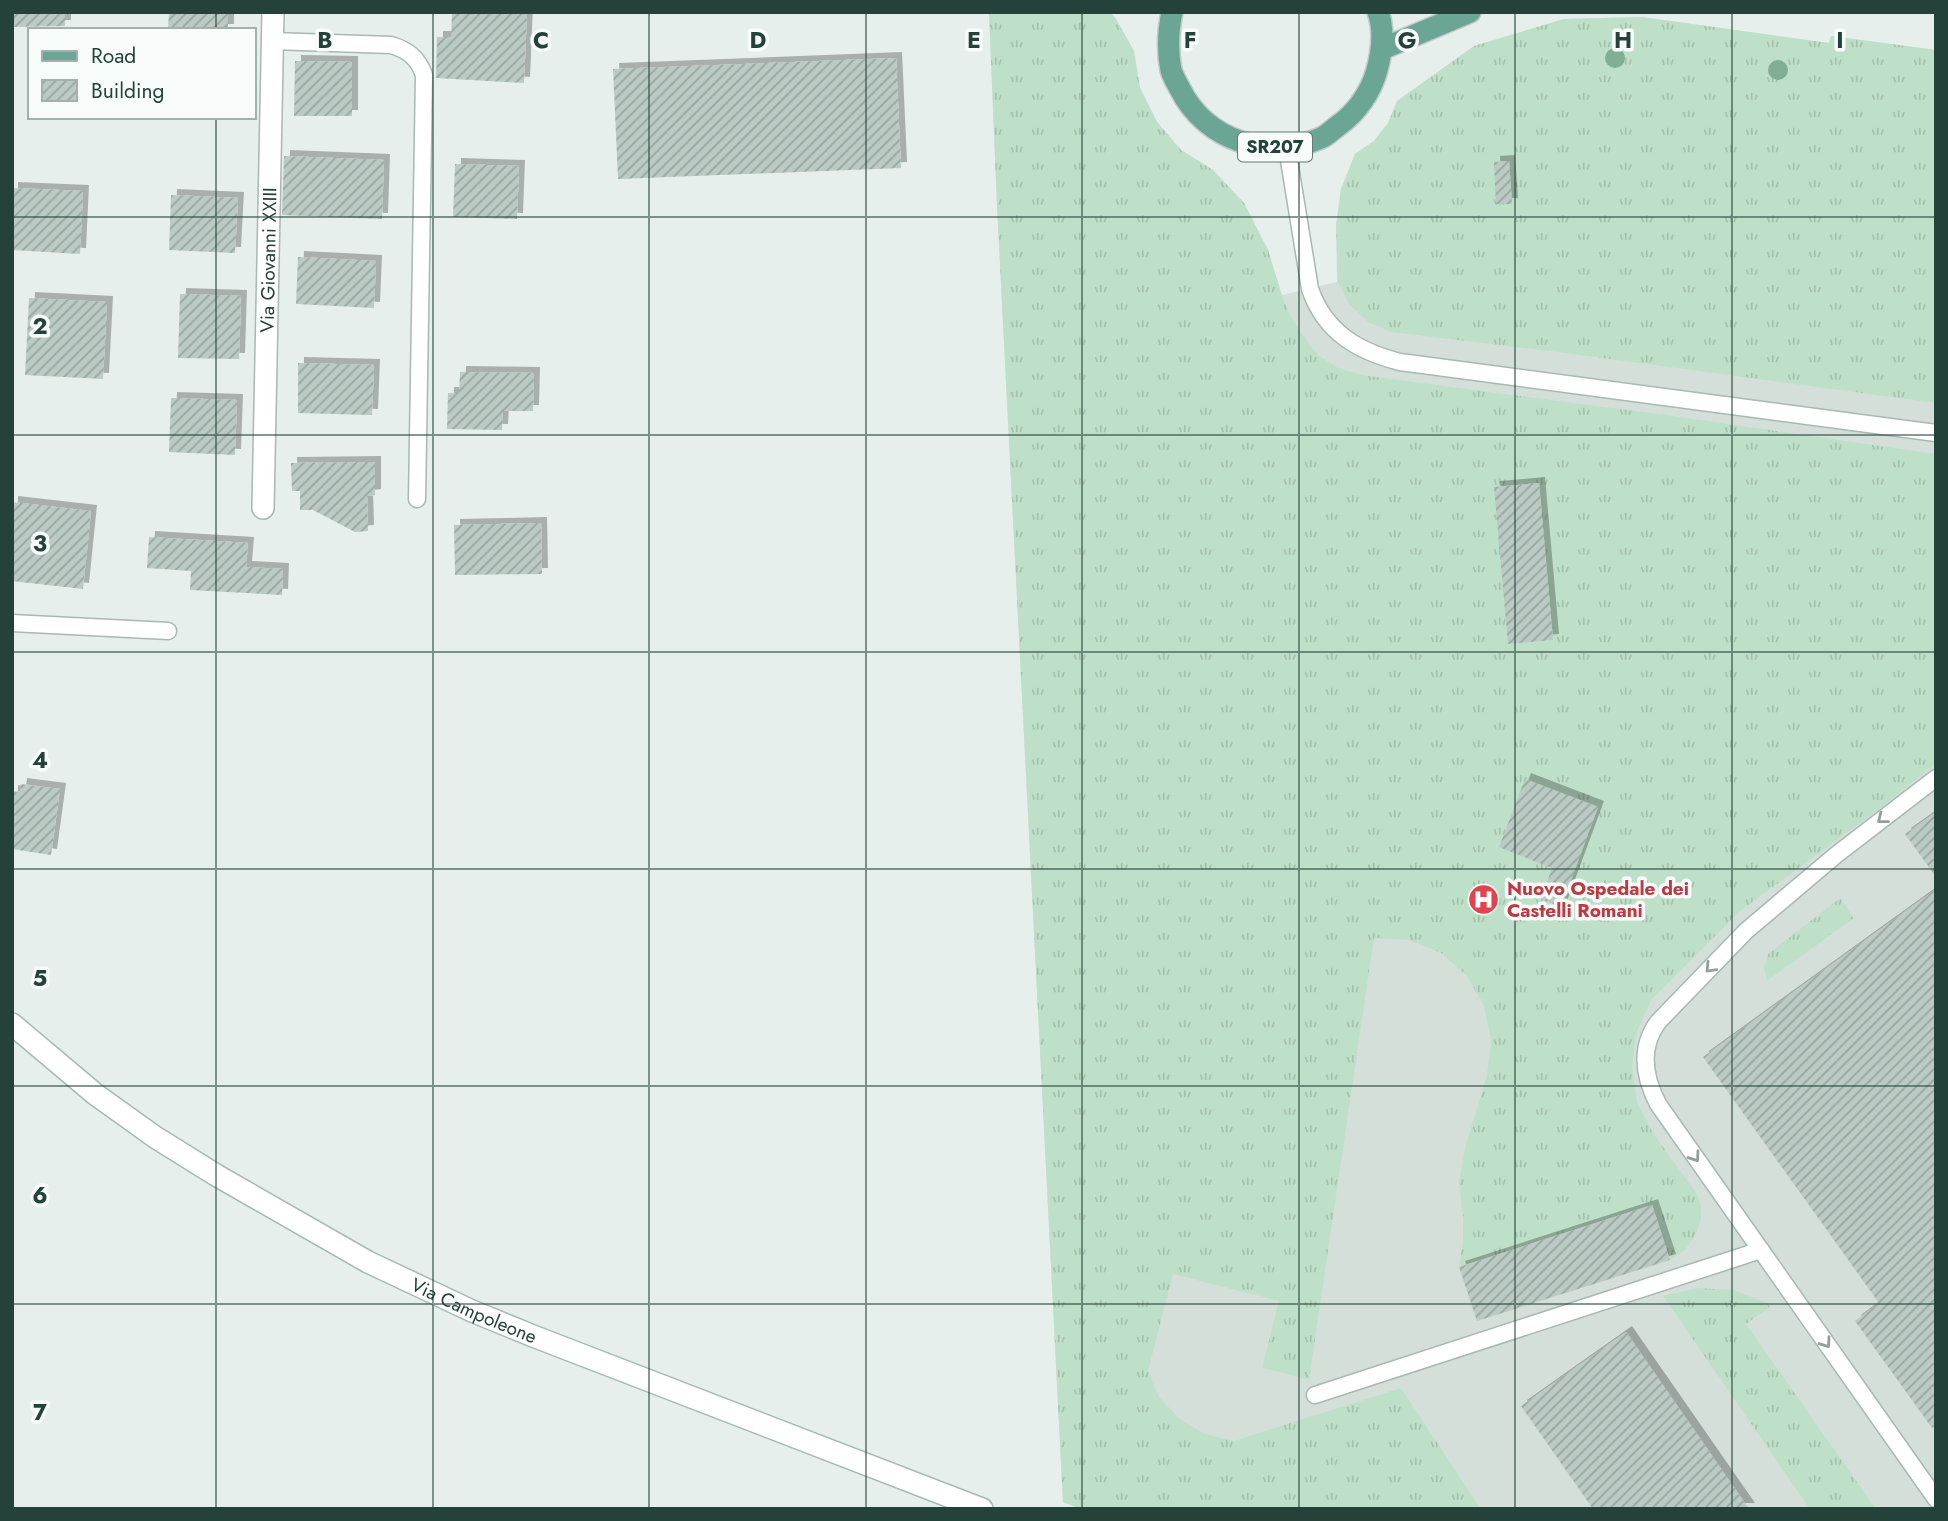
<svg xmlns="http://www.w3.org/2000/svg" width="1948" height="1521" viewBox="0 0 1948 1521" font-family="Jost,sans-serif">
<defs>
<pattern id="grass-tufts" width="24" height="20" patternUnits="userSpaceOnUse" patternTransform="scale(1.75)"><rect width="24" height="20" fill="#bfe0c8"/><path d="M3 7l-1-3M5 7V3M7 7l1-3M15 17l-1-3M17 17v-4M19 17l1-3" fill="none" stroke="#a4c1ad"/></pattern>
<pattern id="building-hatch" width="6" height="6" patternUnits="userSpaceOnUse" patternTransform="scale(1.75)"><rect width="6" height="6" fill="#bbcac4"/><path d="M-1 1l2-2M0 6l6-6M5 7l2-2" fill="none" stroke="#98a6a0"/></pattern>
<filter id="shadow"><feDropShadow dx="6" dy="-6" stdDeviation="0" flood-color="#0004"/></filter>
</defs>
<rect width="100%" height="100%" fill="#e6efeb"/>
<path fill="#d4dfda" d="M 989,12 L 1110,12 L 1116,19 L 1134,51 L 1140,88 L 1157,122 L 1181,150 L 1213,170 L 1244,203 L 1268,250 L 1282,295 L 1337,282 L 1336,226 L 1341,189 L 1355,154 L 1374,141 L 1388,123 L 1397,101 L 1474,46 L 1564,19 L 1642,17 L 1829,43 L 1831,36 L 1936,50 L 1936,1509 L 1081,1509 L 1063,1502 L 997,205 Z"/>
<path fill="url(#grass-tufts)" d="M 989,12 L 1110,12 L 1116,19 L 1134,51 L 1140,88 L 1157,122 L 1181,150 L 1213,170 L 1244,203 L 1268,250 L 1282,296 L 1290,316 L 1303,336 L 1318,355 L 1338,368 L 1361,375 L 1666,415 L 1936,454 L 1936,763 L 1886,804 L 1740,911 L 1652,999 L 1637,1031 L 1632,1066 L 1637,1102 L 1653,1133 L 1697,1194 L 1701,1206 L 1701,1219 L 1695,1236 L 1685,1250 L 1670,1260 L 1652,1205 L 1459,1267 L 1463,1242 L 1463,1217 L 1459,1182 L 1466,1144 L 1487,1075 L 1491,1040 L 1484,1006 L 1467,976 L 1441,953 L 1409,940 L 1374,938 L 1309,1380 L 1262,1368 L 1279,1301 L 1173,1274 L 1148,1371 L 1159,1397 L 1180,1419 L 1205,1434 L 1234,1441 L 1401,1388 L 1481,1509 L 1081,1509 L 1063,1502 L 997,205 Z
M 1642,17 L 1829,43 L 1831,36 L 1936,50 L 1936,403 L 1558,352 L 1391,332 L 1368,322 L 1349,304 L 1338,282 L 1336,226 L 1341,189 L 1355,154 L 1374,141 L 1388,123 L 1397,101 L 1474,46 L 1564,19 Z
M 1840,898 L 1854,918 L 1767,981 L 1764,967 L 1768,954 Z
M 1698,1288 L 1734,1290 L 1767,1303 L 1770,1307 L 1746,1324 L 1876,1509 L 1810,1509 L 1663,1296 Z"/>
<path fill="url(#building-hatch)" filter="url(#shadow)" d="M 12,12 L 65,12 L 65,26 L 12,27 Z
M 169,12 L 228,12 L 228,30 L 168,30 Z
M 452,12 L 527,12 L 524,83 L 436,78 L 437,37 L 451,37 Z
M 896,58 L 901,168 L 618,179 L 613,69 Z
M 295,61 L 352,62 L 352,116 L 294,116 Z
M 284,156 L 384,160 L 382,219 L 282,215 Z
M 1509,161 L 1512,204 L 1496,204 L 1494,162 Z
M 455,164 L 519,166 L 517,219 L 453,217 Z
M 12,188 L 83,191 L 80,254 L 12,250 Z
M 171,195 L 238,198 L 235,253 L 169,250 Z
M 298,257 L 376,261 L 374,308 L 296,304 Z
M 180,294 L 241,296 L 239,359 L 178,358 Z
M 29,298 L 107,302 L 103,379 L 25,375 Z
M 298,363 L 374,365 L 372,415 L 298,413 Z
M 460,372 L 534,373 L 533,411 L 503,411 L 502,430 L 447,429 L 448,393 L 459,393 Z
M 171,398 L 237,400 L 235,455 L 169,452 Z
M 375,462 L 375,495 L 367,496 L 368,531 L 355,532 L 313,510 L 300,510 L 300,491 L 292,491 L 291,463 Z
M 1539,483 L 1553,640 L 1508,644 L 1494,487 Z
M 12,502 L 91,511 L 83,589 L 12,581 Z
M 541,523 L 542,574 L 455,575 L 454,525 Z
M 149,537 L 248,543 L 246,567 L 283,569 L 282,595 L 190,590 L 191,571 L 147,568 Z
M 1525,779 L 1598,807 L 1561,907 L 1541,899 L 1552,868 L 1499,847 Z
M 21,784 L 60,789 L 51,855 L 12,849 L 12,791 L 20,792 Z
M 1936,812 L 1936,877 L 1905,834 Z
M 1936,889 L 1936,1425 L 1932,1428 L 1855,1321 L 1879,1303 L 1703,1057 Z
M 1652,1205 L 1670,1260 L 1477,1321 L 1459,1267 Z
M 1626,1332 L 1749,1509 L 1593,1509 L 1521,1406 Z"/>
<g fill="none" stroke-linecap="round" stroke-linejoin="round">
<defs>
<path id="lane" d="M 272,41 L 391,45 C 408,50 418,58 424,75 L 417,499
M 1287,148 L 1310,289 C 1325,332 1357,351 1400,362 L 1936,433
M 12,623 L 168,631
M 1936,778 L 1836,855 L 1746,931 L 1658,1022 C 1639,1048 1644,1077 1658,1104 L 1936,1499
M 1315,1395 L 1761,1250"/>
<g id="street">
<path id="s1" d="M 263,508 L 273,12"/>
</g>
<g id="secondary">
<path id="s2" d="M 12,1024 L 95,1094 L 155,1137 L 216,1175 L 368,1262 L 472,1311 L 533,1336 L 982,1509"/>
</g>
<path id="primary" d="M 1172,12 C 1168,32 1167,50 1171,70 C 1173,77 1177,83 1180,89 C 1206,141 1269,161 1321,138 C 1328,135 1333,129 1339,125 C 1357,112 1371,92 1377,70 C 1382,51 1385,31 1378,12
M 1382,49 L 1470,12"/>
</defs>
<use href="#lane" stroke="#a8b8b2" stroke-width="19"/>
<use href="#street" stroke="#a8b8b2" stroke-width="24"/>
<use href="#secondary" stroke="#a4bbb3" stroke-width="24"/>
<use href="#primary" stroke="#c2cac8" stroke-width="24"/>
<use href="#lane" stroke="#fff" stroke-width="16"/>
<use href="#street" stroke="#fff" stroke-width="21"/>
<use href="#secondary" stroke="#fff" stroke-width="21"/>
<use href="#primary" stroke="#6aa596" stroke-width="21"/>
</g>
<g fill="#80af93">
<circle cx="1615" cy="58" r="10"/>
<circle cx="1778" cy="70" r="10"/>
</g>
<defs><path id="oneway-chevron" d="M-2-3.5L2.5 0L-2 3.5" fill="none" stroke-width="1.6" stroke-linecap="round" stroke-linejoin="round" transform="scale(1.75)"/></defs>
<g stroke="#92a09c">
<use href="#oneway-chevron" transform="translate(1882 819) rotate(142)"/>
<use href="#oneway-chevron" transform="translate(1710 968) rotate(134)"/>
<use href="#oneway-chevron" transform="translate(1695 1157) rotate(55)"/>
<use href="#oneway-chevron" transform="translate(1826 1343) rotate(55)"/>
</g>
<path fill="none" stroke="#24423a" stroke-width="2" stroke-opacity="0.55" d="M 216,12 L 216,30M 433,12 L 433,1509M 649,12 L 649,1509M 866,12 L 866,1509M 1082,12 L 1082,1509M 1299,12 L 1299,1509M 1515,12 L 1515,1509M 1732,12 L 1732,1509M 216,117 L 216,1509M 12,217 L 1936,217M 12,435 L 1936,435M 12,652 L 1936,652M 12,869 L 1936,869M 12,1086 L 1936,1086M 12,1304 L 1936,1304"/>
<defs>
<symbol id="hospital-disc" viewBox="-11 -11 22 22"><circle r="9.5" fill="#e0444e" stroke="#f7fbf9"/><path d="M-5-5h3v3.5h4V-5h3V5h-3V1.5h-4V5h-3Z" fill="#fff"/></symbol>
</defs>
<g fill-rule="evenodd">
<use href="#hospital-disc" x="1466" y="882" width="35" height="35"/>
</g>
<g text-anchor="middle" stroke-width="7" stroke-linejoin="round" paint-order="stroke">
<rect fill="#f7fbf9" stroke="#637a73" stroke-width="2" x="1238" y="132.5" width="74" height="29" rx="5"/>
<g font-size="18" font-weight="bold" fill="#24423a">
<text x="1275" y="153">SR207</text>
</g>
<g font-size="19" fill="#24423a" stroke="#f7fbf9">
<text dy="7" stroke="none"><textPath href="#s1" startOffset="248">Via Giovanni XXIII</textPath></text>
<text dy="7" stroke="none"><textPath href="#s2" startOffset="546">Via Campoleone</textPath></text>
</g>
<g font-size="19" font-weight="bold" fill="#be3a42" stroke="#f7fbf9" text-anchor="start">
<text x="1507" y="895">Nuovo Ospedale dei<tspan x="1507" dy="22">Castelli Romani</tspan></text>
</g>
</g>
<g font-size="23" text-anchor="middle" font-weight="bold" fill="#24423a" stroke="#f7fbf9" stroke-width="7" stroke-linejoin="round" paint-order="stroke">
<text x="325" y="48">B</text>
<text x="541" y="48">C</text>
<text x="758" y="48">D</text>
<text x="974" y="48">E</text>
<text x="1190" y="48">F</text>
<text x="1407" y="48">G</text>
<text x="1623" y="48">H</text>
<text x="1840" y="48">I</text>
<text x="40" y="334">2</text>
<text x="40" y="551">3</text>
<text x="40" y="768">4</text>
<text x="40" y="986">5</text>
<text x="40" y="1203">6</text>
<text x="40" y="1420">7</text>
</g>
<rect width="1948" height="1521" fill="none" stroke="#24423a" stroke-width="28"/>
<rect x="28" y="28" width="228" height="91" fill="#f7fbf9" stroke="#a3b1ad" stroke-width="2"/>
<rect x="42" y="51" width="35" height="10" fill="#6aa596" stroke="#a3b1ad" stroke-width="2"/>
<text x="91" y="63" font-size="21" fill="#24423a">Road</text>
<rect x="42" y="80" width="35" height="21" fill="url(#building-hatch)" stroke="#a3b1ad" stroke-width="2"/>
<text x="91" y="98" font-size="21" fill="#24423a">Building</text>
</svg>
